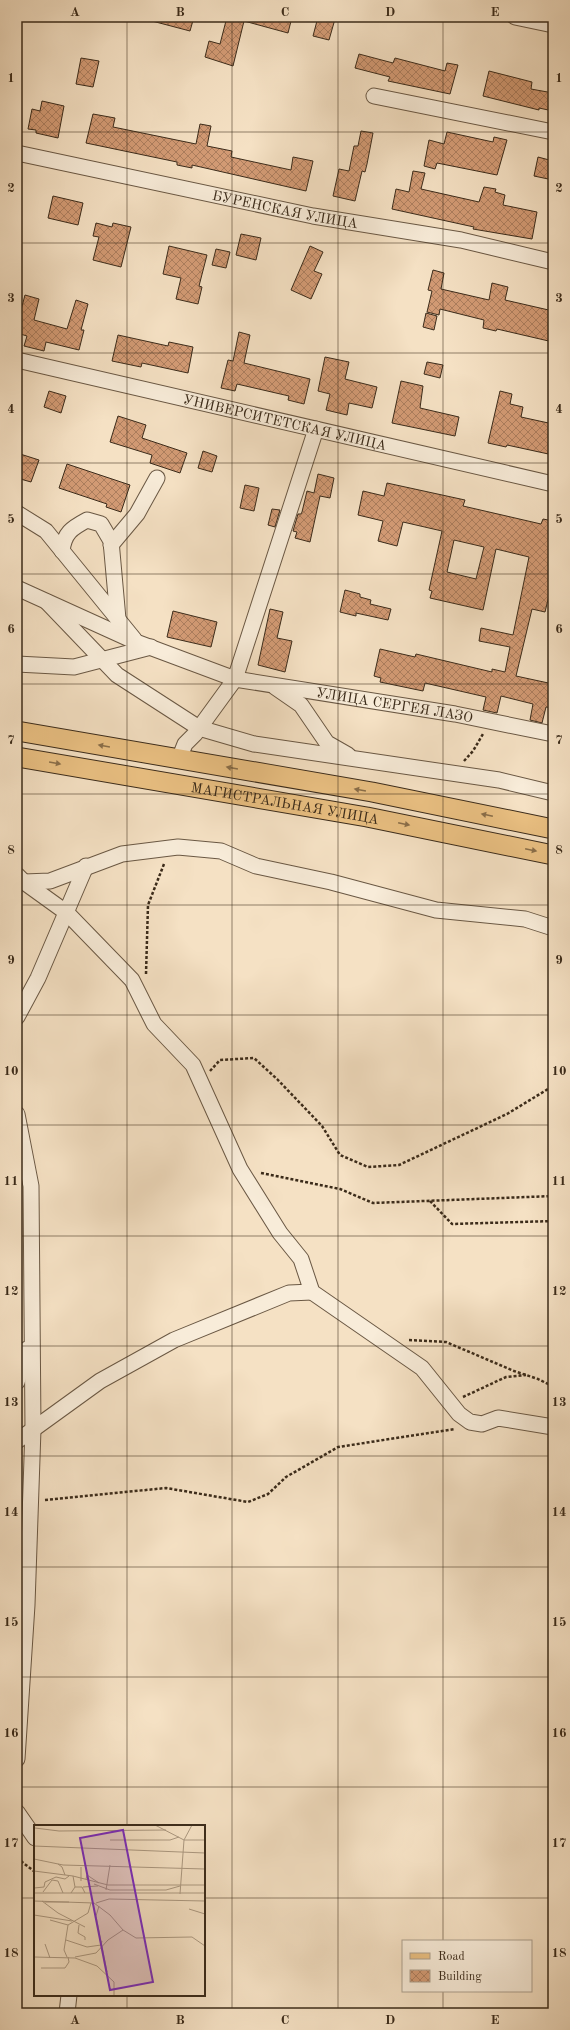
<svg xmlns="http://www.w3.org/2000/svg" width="570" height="2030" viewBox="0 0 570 2030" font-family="'Old Standard TT',serif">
<defs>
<pattern id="building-cross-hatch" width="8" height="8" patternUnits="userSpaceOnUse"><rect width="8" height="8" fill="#d29a74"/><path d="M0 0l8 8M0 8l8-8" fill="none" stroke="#ac7e5e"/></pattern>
</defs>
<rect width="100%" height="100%" fill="#f5e1c4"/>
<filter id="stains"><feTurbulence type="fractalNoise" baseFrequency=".005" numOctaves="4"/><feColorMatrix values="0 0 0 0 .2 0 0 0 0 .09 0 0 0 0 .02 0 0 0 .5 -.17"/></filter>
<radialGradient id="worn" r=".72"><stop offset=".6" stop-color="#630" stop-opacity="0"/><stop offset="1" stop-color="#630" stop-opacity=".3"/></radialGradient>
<path fill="url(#building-cross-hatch)" stroke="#3b2b1a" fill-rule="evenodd" d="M 152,17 L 194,17 L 190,31 L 152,21 Z
M 227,17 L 292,17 L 288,33 L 244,21 L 233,66 L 205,57 L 209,41 L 220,44 Z
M 318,17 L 335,19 L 329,40 L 313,36 Z
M 359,54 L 393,63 L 395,58 L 445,71 L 447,63 L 458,65 L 450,94 L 388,81 L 390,77 L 355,68 Z
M 81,58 L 99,61 L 93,87 L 76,84 Z
M 489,71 L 532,82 L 531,89 L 553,93 L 553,111 L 539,108 L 539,110 L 483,96 Z
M 42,101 L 64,106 L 58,138 L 36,133 L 36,130 L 28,129 L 32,109 L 40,111 Z
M 93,114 L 115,118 L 113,127 L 196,144 L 200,124 L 211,126 L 207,146 L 232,151 L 231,157 L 291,170 L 293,157 L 313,161 L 306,191 L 192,165 L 192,168 L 177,165 L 177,162 L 86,143 Z
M 361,131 L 373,133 L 367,164 L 365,172 L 362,171 L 355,201 L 333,196 L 339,169 L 349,171 L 354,146 L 358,146 Z
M 447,132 L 493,142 L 494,137 L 507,140 L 497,175 L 437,163 L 435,169 L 424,166 L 429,140 L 444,144 Z
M 538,157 L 553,161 L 553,180 L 534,176 Z
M 413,171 L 425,173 L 421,189 L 479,202 L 484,187 L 496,189 L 495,192 L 505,195 L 503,205 L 537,212 L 532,239 L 473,229 L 474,227 L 392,209 L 396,189 L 409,192 Z
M 53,196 L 83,203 L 78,225 L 48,218 Z
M 96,223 L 112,227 L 113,223 L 131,227 L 121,267 L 93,260 L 99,237 L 93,236 Z
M 241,234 L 261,238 L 256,260 L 236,255 Z
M 169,246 L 207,255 L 199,286 L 202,287 L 198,304 L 176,299 L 181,278 L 163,274 Z
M 310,246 L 323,252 L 314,271 L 322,274 L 311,299 L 291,290 Z
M 216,249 L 230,252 L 226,268 L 212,265 Z
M 433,270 L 444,273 L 441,289 L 489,300 L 492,283 L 508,287 L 505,300 L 553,311 L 553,342 L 497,329 L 496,331 L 483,328 L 484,320 L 440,309 L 439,315 L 427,312 L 432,291 L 428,290 Z
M 25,295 L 39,299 L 34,320 L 67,329 L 76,300 L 88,304 L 81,330 L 84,330 L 79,350 L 46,342 L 44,351 L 24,346 L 27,336 L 17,333 L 17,325 Z
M 426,313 L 437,316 L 434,330 L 423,327 Z
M 239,332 L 250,335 L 244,363 L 310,379 L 304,404 L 288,400 L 289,396 L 237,384 L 235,391 L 221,388 L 228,360 L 233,361 Z
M 118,335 L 168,346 L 169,342 L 193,347 L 188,373 L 142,363 L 141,367 L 112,361 Z
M 325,357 L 349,362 L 345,379 L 377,387 L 372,408 L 349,403 L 347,415 L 326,410 L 330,394 L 318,391 Z
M 427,362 L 443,365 L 440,378 L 424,374 Z
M 401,381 L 423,386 L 420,408 L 459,417 L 455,436 L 392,423 Z
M 49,391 L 66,396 L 61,413 L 44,407 Z
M 500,391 L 512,394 L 510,404 L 523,407 L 521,417 L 553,424 L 553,455 L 507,445 L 506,447 L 488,443 Z
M 118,416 L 146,425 L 142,438 L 187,453 L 180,473 L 150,463 L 152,455 L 110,442 Z
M 203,451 L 217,456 L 212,472 L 198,468 Z
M 17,453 L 39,460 L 31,482 L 17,478 Z
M 67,464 L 130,485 L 121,512 L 106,507 L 107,504 L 59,488 Z
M 318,474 L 334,478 L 330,498 L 320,496 L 310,542 L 295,538 L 297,532 L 293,531 L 298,514 L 301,514 L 302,512 L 307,491 L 314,493 Z
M 387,483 L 465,500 L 463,506 L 541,524 L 543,519 L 553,521 L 553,579 L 545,612 L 532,609 L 516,676 L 553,684 L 553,708 L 546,707 L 542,723 L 530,720 L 533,704 L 501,696 L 497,713 L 483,710 L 486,697 L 425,683 L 423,691 L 380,682 L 381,678 L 374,676 L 380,649 L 415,657 L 416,654 L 492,672 L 492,669 L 505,672 L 510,647 L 479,641 L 481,628 L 513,635 L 529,557 L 496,549 L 483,610 L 430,598 L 432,591 L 429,590 L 442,531 L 403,522 L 397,546 L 378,541 L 383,521 L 358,515 L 363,491 L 384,496 ZM 454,540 L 484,547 L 476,579 L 447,572 Z
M 245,485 L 259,488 L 254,511 L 240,508 Z
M 272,509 L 280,510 L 275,527 L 268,525 Z
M 345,590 L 360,594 L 360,597 L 371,600 L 370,604 L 391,609 L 388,620 L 356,613 L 356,616 L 340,612 Z
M 270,609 L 283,612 L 277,638 L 292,641 L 285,672 L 258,665 Z
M 173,611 L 217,622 L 211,647 L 167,637 Z"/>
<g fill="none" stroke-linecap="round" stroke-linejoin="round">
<defs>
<g id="minor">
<path d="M 515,17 L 553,25"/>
<path d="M 374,96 L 553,132"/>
<path id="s1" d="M 17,153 L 313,216 L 461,240 L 553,262"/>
<path id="s2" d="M 17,360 L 553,484"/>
<path d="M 17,513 L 46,531 L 134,639"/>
<path d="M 111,545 L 137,514 L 157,478"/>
<path d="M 62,551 C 64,533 72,528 87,520 L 101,524 L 111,541 L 118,619"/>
<path id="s3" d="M 17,588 L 136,642 L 235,679 L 455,714 L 553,734"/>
<path d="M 47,602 L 117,675 L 199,728 L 254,744 L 499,780 L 553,793"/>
<path d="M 17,664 L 74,667 L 151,647"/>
<path d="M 275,687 L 301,705 L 327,743 L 348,755"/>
<path d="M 179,759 L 185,744 L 195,734 L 235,679 L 316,429"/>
<path d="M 17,875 L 24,882 L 67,913 L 132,980 L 154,1024 L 193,1065 L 240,1169 L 280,1233 L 301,1259 L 312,1292 L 422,1368 L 459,1414 L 470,1422 L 482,1424 L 498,1418 L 553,1427"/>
<path d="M 24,882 L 50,881 L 122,854 L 178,847 L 221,851 L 256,866 L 331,882 L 436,910 L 525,919 L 553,928"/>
<path d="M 17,1017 L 38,978 L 86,866"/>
<path d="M 17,1114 L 31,1186 L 33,1429 L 27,1605 L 17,1759"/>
<path d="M 17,1382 L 27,1349"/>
<path d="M 17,1441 L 100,1381 L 174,1340 L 289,1293 L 312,1292"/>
<path d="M 17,1812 L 35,1838"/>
<path d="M 67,2013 L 69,1995"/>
</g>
<g id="major">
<path d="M 17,731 L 372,792 L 553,829"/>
<path id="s4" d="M 17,757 L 367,817 L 553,855"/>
</g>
</defs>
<use href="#minor" stroke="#6a5844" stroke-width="17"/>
<use href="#major" stroke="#3b2b1a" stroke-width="21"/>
<path stroke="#3b2b1a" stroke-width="2.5" stroke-dasharray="3 2" stroke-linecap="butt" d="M 464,761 L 473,751 L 483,734
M 146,974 L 148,905 L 164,864
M 210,1071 L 220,1060 L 254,1058 L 277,1079 L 322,1126 L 340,1155 L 368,1167 L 399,1165 L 507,1114 L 553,1086
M 261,1173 L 340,1189 L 373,1203 L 553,1196
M 430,1201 L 452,1224 L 553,1221
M 409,1340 L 446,1342 L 514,1371 L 538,1379 L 552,1386 L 553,1389
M 463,1397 L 506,1377 L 526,1375
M 45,1500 L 166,1488 L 248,1502 L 268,1494 L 286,1477 L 338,1447 L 455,1429
M 17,1858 L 35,1872"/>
<use href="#minor" stroke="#f8ecd9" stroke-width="15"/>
<use href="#major" stroke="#eac082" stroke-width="19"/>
</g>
<defs><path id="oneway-solid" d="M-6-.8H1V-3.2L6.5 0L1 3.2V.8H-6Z"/></defs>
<g fill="#8a6e49">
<use href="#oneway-solid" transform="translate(104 746) rotate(-170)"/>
<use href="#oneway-solid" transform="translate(55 763) rotate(10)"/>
<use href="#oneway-solid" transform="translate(232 768) rotate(-170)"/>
<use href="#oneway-solid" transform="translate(360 790) rotate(-170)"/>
<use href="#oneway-solid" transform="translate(487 815) rotate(-168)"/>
<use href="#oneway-solid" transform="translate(404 824) rotate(12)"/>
<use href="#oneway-solid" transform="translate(531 850) rotate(12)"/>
</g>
<path fill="none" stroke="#3b2b1a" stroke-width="1" stroke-opacity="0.55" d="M 127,17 L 127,1826M 232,17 L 232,2013M 338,17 L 338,2013M 443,17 L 443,1941M 17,132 L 553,132M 17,243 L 553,243M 17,353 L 553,353M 17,463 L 553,463M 17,574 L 553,574M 17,684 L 553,684M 17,794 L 553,794M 17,905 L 553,905M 17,1015 L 553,1015M 17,1125 L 553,1125M 17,1236 L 553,1236M 17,1346 L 553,1346M 17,1456 L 553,1456M 17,1567 L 553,1567M 17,1677 L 553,1677M 17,1787 L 553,1787M 17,1898 L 35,1898M 204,1898 L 553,1898M 443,1991 L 443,2013M 127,1995 L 127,2013"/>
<g text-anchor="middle" stroke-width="4" stroke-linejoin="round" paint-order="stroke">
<g font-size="14" fill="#3b2b1a" stroke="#f8ecd9">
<text dy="5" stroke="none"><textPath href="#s1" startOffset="274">БУРЕНСКАЯ УЛИЦА</textPath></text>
<text dy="5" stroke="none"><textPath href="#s2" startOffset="275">УНИВЕРСИТЕТСКАЯ УЛИЦА</textPath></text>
<text dy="5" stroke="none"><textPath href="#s3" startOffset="398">УЛИЦА СЕРГЕЯ ЛАЗО</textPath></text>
<text dy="5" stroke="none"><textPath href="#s4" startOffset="272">МАГИСТРАЛЬНАЯ УЛИЦА</textPath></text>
</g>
</g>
<g transform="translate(34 1825)">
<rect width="171" height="171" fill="#f5e1c4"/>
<path fill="none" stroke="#ab9880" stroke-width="1" d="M 121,0 L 150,15 L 171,15M 1,3 L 25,6 L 132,5M 76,15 L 136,15 L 145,12M 0,21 L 171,28M 0,34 L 29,40 L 171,44M 24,39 L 28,42 L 31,50M 47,42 L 47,56M 0,46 L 39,51 L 41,62M 39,51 L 74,60 L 171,60M 52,54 L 53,50 L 65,58M 60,59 L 76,65 L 132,65 L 146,61M 49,62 L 64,61M 0,63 L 10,62 L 11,57 L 22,52 L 31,54 L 35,51M 72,65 L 76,40M 9,67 L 18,55 L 24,56 L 29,68M 0,68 L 171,68M 37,68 L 41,62 L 48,62 L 51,68M 146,69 L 150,15 L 158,0M 0,76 L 60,78 L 76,90 L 89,105 L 102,113 L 158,112 L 171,121M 8,76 L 24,88 L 51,102M 11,77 L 35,77M 62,78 L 75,74 L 171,76M 65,81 L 62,91 L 73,147M 155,84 L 171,89M 0,90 L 38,96M 16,95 L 34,100M 45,100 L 44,108 L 51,112 L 51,115M 32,115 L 53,122 L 67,120 L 68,116M 11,119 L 16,133M 0,132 L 41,133 L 63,141 L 80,157 L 80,171M 33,132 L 30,125 L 34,100 L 54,88 L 57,78M 41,132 L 62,128 L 74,115 L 89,105M 7,143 L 31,143 L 35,137 L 34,132"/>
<path fill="#7b2cbf" fill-opacity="0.15" stroke="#7b2cbf" stroke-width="2" d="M 89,5 L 119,157 L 76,165 L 46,13 Z"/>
<rect width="171" height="171" fill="none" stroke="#3b2b1a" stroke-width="2"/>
</g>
<rect width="570" height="2030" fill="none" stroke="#f5e1c4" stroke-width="44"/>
<rect x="402" y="1940" width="130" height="52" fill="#f8ecd9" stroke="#ac9f8d"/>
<rect x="410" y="1953" width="20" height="6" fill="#eac082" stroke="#ac9f8d"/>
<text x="438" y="1960" font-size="12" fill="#3b2b1a">Road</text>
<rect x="410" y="1970" width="20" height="12" fill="url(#building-cross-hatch)" stroke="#ac9f8d"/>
<text x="438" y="1980" font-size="12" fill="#3b2b1a">Building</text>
<rect x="22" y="22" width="526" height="1986" fill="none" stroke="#3b2b1a" stroke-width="1.5"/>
<g font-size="13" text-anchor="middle" font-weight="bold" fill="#3b2b1a">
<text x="75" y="16">A</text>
<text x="180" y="16">B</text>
<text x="285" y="16">C</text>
<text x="390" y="16">D</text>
<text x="495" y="16">E</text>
<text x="11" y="82">1</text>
<text x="559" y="82">1</text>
<text x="11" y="192">2</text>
<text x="559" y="192">2</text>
<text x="11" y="302">3</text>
<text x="559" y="302">3</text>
<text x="11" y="413">4</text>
<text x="559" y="413">4</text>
<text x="11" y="523">5</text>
<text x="559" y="523">5</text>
<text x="11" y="633">6</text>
<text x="559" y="633">6</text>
<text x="11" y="744">7</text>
<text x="559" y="744">7</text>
<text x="11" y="854">8</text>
<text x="559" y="854">8</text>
<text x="11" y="964">9</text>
<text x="559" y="964">9</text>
<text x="11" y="1075">10</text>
<text x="559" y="1075">10</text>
<text x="11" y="1185">11</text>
<text x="559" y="1185">11</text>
<text x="11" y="1295">12</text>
<text x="559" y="1295">12</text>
<text x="11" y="1406">13</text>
<text x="559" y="1406">13</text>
<text x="11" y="1516">14</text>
<text x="559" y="1516">14</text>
<text x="11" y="1626">15</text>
<text x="559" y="1626">15</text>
<text x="11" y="1737">16</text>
<text x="559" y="1737">16</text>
<text x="11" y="1847">17</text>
<text x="559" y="1847">17</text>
<text x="11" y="1957">18</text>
<text x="559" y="1957">18</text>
<text x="75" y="2024">A</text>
<text x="180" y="2024">B</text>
<text x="285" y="2024">C</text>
<text x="390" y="2024">D</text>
<text x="495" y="2024">E</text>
</g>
<rect width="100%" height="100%" filter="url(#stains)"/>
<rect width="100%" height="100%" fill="url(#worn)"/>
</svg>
